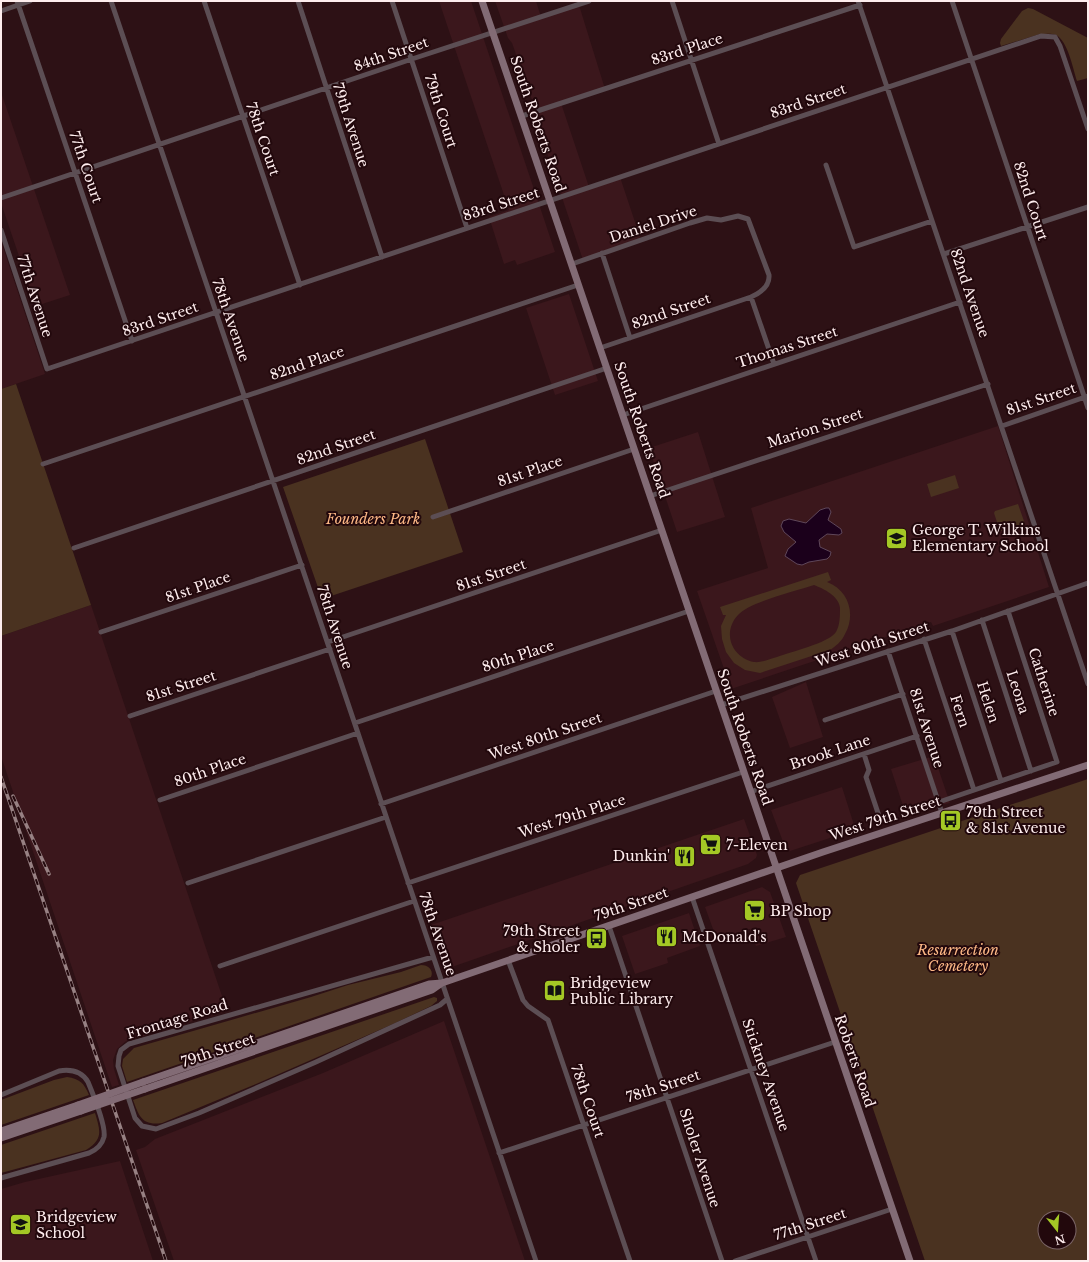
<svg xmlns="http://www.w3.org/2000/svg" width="1089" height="1262" viewBox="0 0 1089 1262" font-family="'Libre Baskerville',serif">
<rect width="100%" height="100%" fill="#2d1115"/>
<path fill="#3b171c" d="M 439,1 L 471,1 L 555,252 L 517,265 L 515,260 L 504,264 L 489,217 L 509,210 Z
M 495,1 L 536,1 L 541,17 L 579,5 L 605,89 L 561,103 L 589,187 L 620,177 L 641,240 L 583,260 L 544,144 L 538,117 L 512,43 L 508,38 Z
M 1,92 L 70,295 L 36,306 L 1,203 Z
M 1,241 L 45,374 L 1,389 Z
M 569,294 L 598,381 L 555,395 L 526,308 Z
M 998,426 L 1049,587 L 933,626 L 931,622 L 731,689 L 697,591 L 768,568 L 751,508 Z
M 698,432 L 725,517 L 677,532 L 649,448 Z
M 91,605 L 227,1011 L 126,1041 L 117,1049 L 113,1060 L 114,1069 L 119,1085 L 112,1087 L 1,756 L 1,636 Z
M 806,682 L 823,737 L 790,748 L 772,697 Z
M 934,756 L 950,803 L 905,812 L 891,769 Z
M 842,787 L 855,828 L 827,839 L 790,851 L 785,847 L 771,810 Z
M 744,819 L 757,855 L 756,858 L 748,864 L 446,969 L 431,925 Z
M 762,887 L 770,892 L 786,937 L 756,946 L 750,929 L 717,940 L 705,907 Z
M 689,913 L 700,946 L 667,958 L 668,963 L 635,974 L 622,936 Z
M 444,1021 L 525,1261 L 174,1261 L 136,1150 L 145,1147 L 155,1139 L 323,1073 Z
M 120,1161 L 153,1261 L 1,1261 L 1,1189 L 25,1182 Z"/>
<path fill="#4a3220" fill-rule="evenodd" d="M 1028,8 L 1033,9 L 1088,38 L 1088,78 L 1077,81 C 1073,69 1068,41 1056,35 C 1051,33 1045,34 1040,34 L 1001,46 L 1000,43 L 1001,39 L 1022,11 Z
M 16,384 L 91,605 L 1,636 L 1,389 Z
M 425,439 L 463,552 L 322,599 L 283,487 Z
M 955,475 L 959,488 L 931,497 L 927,484 Z
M 1018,504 L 1025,524 L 1002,531 L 1000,531 L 994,513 L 995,511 Z
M 828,572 L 831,580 L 827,582 C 849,590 856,615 845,634 C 842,641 836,646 830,650 L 760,673 L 745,670 L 734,663 L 726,652 L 722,639 L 721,626 L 726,615 L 723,615 L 720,607 ZM 814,585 C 824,589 839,596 840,608 C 840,616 840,625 836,632 C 829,643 790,652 777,657 C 770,659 761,663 754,662 C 731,657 722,632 738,615 C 749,602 796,591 814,585 Z
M 1088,779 L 1088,1261 L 925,1261 L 796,883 L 800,875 ZM 1045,1218 L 1069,1218 L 1069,1242 L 1045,1242 Z
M 421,965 C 428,965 434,970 431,977 L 127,1082 L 122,1066 L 123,1059 L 134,1048 L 311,997 L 348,985 L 401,972 Z
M 434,997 L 437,998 L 437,1001 L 431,1006 L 393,1024 L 256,1084 L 162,1123 C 142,1126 139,1116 133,1100 Z
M 67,1077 C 80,1079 84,1083 89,1095 L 1,1125 L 1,1100 L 54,1080 Z
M 95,1113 C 100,1130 104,1139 86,1150 L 1,1173 L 1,1145 Z"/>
<path fill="#1b001b" stroke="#5f475a" d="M 826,508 L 829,508 L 831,512 L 828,520 L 841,529 L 842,533 L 839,535 L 827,534 L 819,540 L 820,547 L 831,552 L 830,556 L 827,559 L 809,562 L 802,565 L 797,564 L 785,556 L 788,549 L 796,542 L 784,532 L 781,526 L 783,521 L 789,519 L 806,523 L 820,510 Z"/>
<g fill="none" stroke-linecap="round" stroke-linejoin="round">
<path stroke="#5c4e54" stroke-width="5" d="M 17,1 L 132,341
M 111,1 L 536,1261
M 204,1 L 300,285
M 298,1 L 382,257
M 392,1 L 467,228
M 672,1 L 719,144
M 858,1 L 1088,684
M 952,1 L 1088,408
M 1,11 L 30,1
M 522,116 L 860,5
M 826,165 L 854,247 L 932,221
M 1,198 L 412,59 L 589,1
M 1,230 L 47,369 L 1041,36 L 1055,37 L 1060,46 L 1088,129
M 602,253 L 630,338
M 944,254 L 1088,207
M 572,264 L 690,223 L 707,218 L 721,220 L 738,216 L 748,219 L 769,275 C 770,287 760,293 751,297 L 600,348
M 751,297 L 774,364
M 623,415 L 960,302
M 1002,426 L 1088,396
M 43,464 L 578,285
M 650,496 L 988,384
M 433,517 L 634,449
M 74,548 L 607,368
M 982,620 L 1031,771
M 952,631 L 1001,781
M 101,632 L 302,565
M 924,639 L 974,790
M 328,642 L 662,530
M 888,651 L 942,813
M 721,705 L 952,631 L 1088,583
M 130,716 L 330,649
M 825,720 L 903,694
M 355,723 L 689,611
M 864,754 L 869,770 L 866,777 L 879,816
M 750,792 L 917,736
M 160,800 L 358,733
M 939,802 L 1057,762 L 1008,611
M 381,804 L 716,691
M 188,883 L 386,817
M 408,883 L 743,772
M 692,897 L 816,1261
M 609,926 L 722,1261
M 433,957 L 129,1044 L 121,1050 L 119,1056 L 118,1066 L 135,1118 L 142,1126 L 156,1129 L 199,1113 L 316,1062 L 440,1005 L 447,999
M 508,960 L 523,1000 L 528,1006 L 548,1020 L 630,1261
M 220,966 L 414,901
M 1,1095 L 59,1071 C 71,1069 82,1072 88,1082 C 93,1094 106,1126 104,1137 C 102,1145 96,1150 89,1153 L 1,1178
M 499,1153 L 835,1042
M 735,1261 L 892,1209"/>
<path stroke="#826b75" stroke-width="7" d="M 482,1 L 910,1261
M 143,1082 L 429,984 L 442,983 L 823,852 L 1088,765
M 145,1089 L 432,990 L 442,983
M 1,1131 L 78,1105
M 1,1138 L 81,1111"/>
<defs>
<path id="rail" d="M 1,777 L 166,1261
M 13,796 L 49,874"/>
</defs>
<use href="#rail" stroke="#978183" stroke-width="3.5"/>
<use href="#rail" stroke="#22080c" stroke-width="2" stroke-dasharray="6" stroke-linecap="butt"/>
<path stroke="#826b75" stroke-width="7" d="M 78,1105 L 143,1082
M 81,1111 L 145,1089"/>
</g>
<defs>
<symbol id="school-square" viewBox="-11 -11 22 22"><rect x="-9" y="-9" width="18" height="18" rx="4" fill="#a4c825" stroke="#22080c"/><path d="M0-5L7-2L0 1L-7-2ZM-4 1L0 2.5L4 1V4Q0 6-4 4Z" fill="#111"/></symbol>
<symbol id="bus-square" viewBox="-11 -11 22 22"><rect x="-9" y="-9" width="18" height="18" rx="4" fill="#a4c825" stroke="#22080c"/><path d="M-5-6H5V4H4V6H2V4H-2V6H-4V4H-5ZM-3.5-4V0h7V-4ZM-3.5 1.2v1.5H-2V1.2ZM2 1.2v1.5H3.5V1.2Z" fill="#111"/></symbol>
<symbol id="supermarket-square" viewBox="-11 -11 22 22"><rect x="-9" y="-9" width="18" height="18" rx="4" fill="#a4c825" stroke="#22080c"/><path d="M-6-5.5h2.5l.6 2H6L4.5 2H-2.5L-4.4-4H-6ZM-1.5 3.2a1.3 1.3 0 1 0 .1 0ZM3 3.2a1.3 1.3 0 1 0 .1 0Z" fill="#111"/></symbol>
<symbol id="restaurant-square" viewBox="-11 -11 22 22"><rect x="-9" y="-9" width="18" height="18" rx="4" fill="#a4c825" stroke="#22080c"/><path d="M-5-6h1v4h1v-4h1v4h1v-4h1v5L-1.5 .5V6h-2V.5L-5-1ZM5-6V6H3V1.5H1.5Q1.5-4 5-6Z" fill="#111"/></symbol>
<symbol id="library-square" viewBox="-11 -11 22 22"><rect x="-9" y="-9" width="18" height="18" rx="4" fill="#a4c825" stroke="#22080c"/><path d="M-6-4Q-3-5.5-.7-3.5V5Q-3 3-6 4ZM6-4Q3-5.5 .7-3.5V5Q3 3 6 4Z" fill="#111"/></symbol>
</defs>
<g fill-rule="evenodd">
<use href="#school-square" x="884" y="526" width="25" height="25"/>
<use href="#bus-square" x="938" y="808" width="25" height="25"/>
<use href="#supermarket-square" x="698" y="832" width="25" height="25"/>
<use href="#restaurant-square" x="672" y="844" width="25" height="25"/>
<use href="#supermarket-square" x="742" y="898" width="25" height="25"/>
<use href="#restaurant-square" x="654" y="924" width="25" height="25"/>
<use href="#bus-square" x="584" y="926" width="25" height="25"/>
<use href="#library-square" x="542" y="978" width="25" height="25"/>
<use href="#school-square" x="8" y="1212" width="25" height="25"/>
</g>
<g text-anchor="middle" stroke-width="4" stroke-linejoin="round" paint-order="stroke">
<g font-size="14" fill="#feedee" stroke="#22080c">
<text transform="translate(687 49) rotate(-18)" y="5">83rd Place</text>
<text transform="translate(391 54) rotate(-19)" y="5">84th Street</text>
<text transform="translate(808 101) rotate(-19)" y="5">83rd Street</text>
<text transform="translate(441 111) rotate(72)" y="5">79th Court</text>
<text transform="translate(538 124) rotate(71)" y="5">South Roberts Road</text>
<text transform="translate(351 125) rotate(72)" y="5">79th Avenue</text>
<text transform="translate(263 139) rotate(71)" y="5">78th Court</text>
<text transform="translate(86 167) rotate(71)" y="5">77th Court</text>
<text transform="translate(1031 201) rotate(72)" y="5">82nd Court</text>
<text transform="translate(501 204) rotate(-18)" y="5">83rd Street</text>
<text transform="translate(653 224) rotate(-18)" y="5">Daniel Drive</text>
<text transform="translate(970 293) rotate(71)" y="5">82nd Avenue</text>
<text transform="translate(35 296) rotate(72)" y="5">77th Avenue</text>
<text transform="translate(671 311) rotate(-19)" y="5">82nd Street</text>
<text transform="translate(160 319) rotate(-19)" y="5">83rd Street</text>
<text transform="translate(231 320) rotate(71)" y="5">78th Avenue</text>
<text transform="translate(787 347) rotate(-18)" y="5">Thomas Street</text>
<text transform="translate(307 363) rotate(-19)" y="5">82nd Place</text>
<text transform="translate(1041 399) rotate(-19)" y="5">81st Street</text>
<text transform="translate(815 428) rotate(-18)" y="5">Marion Street</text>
<text transform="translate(642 430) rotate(71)" y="5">South Roberts Road</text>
<text transform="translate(336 447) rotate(-19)" y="5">82nd Street</text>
<text transform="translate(530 471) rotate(-19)" y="5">81st Place</text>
<text transform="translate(491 575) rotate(-19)" y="5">81st Street</text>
<text transform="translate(198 587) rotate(-19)" y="5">81st Place</text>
<text transform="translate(335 627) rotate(72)" y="5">78th Avenue</text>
<text transform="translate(872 644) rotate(-18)" y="5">West 80th Street</text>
<text transform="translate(518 656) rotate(-18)" y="5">80th Place</text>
<text transform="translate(1044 682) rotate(72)" y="5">Catherine</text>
<text transform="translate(181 686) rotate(-18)" y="5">81st Street</text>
<text transform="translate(1018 692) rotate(72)" y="5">Leona</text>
<text transform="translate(988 702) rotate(72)" y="5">Helen</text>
<text transform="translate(960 711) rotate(72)" y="5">Fern</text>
<text transform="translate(927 728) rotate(72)" y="5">81st Avenue</text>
<text transform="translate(545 736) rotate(-19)" y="5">West 80th Street</text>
<text transform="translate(745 737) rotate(71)" y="5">South Roberts Road</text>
<text transform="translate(830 752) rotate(-18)" y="5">Brook Lane</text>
<text transform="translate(210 770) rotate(-19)" y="5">80th Place</text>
<text transform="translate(572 816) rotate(-18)" y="5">West 79th Place</text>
<text transform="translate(885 818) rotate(-18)" y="5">West 79th Street</text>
<text transform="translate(631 904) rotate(-19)" y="5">79th Street</text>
<text transform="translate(438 934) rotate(71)" y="5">78th Avenue</text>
<text transform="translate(177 1019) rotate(-17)" y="5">Frontage Road</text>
<text transform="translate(218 1050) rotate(-19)" y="5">79th Street</text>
<text transform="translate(855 1061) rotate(71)" y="5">Roberts Road</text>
<text transform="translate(766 1075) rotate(71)" y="5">Stickney Avenue</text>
<text transform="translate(663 1086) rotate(-18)" y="5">78th Street</text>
<text transform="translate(588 1101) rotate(71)" y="5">78th Court</text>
<text transform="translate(700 1158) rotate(72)" y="5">Sholer Avenue</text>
<text transform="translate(810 1224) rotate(-18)" y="5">77th Street</text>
</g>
<g font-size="14" font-style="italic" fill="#fdb886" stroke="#22080c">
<text x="373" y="524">Founders Park</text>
<text x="958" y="955">Resurrection<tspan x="958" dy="16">Cemetery</tspan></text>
</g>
<g font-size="14" fill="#feedee" stroke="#22080c" text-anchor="start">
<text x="912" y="535">George T. Wilkins<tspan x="912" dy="16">Elementary School</tspan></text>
<text x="966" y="817">79th Street<tspan x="966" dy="16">&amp; 81st Avenue</tspan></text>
<text x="726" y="850">7-Eleven</text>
<text x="670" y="861" text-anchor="end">Dunkin'</text>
<text x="770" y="916">BP Shop</text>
<text x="580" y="936" text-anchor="end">79th Street<tspan x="580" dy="16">&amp; Sholer</tspan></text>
<text x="682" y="942">McDonald's</text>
<text x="570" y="988">Bridgeview<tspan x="570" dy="16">Public Library</tspan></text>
<text x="36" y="1222">Bridgeview<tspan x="36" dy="16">School</tspan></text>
</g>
</g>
<rect width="1089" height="1262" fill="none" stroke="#feedee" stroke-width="4"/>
<g transform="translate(1057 1230) rotate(163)"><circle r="19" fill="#22080c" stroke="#7a6466"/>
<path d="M0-3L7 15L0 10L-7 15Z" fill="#a4c825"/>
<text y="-6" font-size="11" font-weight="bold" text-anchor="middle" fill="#feedee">N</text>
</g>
</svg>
